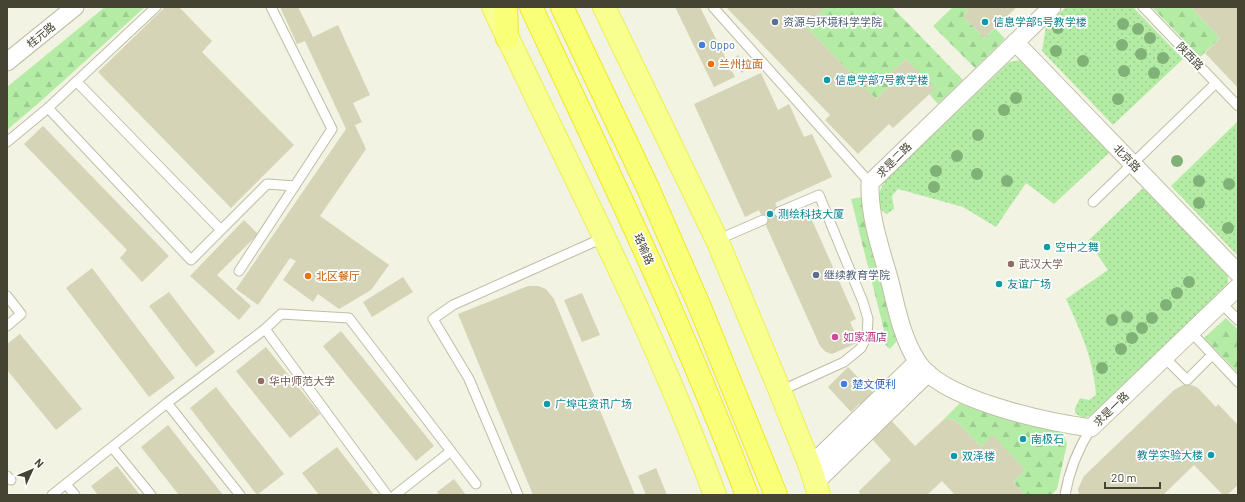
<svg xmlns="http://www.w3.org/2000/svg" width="1245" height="502" viewBox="0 0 1245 502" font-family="Barlow,'Noto Sans SC',sans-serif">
<defs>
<pattern id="grass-dots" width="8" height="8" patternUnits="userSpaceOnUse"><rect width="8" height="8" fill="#b4eca6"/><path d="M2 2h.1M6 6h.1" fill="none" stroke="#9ccc8f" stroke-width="1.8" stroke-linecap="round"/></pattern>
<pattern id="forest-firs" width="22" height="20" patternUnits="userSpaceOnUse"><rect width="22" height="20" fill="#b4eca6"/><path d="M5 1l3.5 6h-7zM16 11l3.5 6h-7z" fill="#9ccc8f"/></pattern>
</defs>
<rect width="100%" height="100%" fill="#f2f3e2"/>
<path fill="url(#grass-dots)" d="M 1066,7 L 1133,7 L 1183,59 L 1113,125 L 1042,51 L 1046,26 Z
M 1021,60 L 1110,152 L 1054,204 L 1026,183 L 996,227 L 963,207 L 898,189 L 892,196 L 894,209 L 887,214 C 873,207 879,190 886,179 L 1009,62 Z
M 1238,121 L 1238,256 L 1171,186 Z
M 1143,188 L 1228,276 L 1228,287 L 1093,415 L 1083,418 L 1075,413 L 1075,408 L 1080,398 L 1089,400 L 1096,395 C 1094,360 1080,330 1066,299 L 1108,270 L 1088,241 Z"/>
<path fill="url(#forest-firs)" d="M 105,7 L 145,7 L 41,101 L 7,130 L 7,87 Z
M 826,7 L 892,7 L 963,80 L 938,104 L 929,94 L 934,89 L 906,59 L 887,77 L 892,83 L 876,99 L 806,27 Z
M 953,7 L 965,7 L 968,11 L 963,16 L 984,38 L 995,28 L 1005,39 L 975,68 L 933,26 Z
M 1152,7 L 1191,7 L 1220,38 L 1200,57 Z
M 862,197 L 896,338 L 896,342 L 890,349 L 885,344 L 884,330 L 851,199 Z
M 1226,318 L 1238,330 L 1238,373 L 1204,338 Z
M 960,403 L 1061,432 L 1064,435 L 1067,444 L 1057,489 L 1051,495 L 1025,495 L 1013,482 L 1025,470 L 993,436 L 981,447 L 957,422 L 949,418 L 941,422 Z"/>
<path fill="#d5d4b6" d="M 165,7 L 179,7 L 212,41 L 202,52 L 294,145 L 231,208 L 98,72 Z
M 280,7 L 298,7 L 313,37 L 338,25 L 370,95 L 353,103 L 362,122 L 355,125 L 366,149 L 320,216 L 389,265 L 371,290 L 339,309 L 318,294 L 313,302 L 283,280 L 296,261 L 290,258 L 258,305 L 236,289 L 346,129 L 305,41 L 297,44 Z
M 675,7 L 700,7 L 735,77 L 714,87 Z
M 726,7 L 826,7 L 806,27 L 876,99 L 892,83 L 887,77 L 906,59 L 935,89 L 893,128 L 889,124 L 858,154 L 825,120 L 830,115 Z
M 965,7 L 1017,7 L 984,38 L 963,16 L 968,11 Z
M 1191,7 L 1238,7 L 1238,88 L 1205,53 L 1220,38 Z
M 738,55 L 748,67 L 742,73 L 731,61 Z
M 761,73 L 778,110 L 789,104 L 804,137 L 812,134 L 832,177 L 775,203 L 784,222 L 808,211 L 856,319 L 850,322 L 859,342 L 832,354 L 826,352 L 820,346 L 759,210 L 745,217 L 694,104 Z
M 43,126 L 169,256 L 142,282 L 120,258 L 127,250 L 24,144 Z
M 244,220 L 258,234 L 217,275 L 251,306 L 239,320 L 190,276 Z
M 92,268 L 175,378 L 149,397 L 66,288 Z
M 403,277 L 413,292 L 372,317 L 363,302 Z
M 528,286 L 538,286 L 546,289 L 554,299 L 635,495 L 533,495 L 458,314 Z
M 169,292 L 215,352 L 196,367 L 149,306 Z
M 582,293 L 600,335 L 582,342 L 564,300 Z
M 341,331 L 434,446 L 416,461 L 323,346 Z
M 20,334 L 82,409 L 56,430 L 7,370 L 7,344 Z
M 266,347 L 320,414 L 290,438 L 236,371 Z
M 848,367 L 875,395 L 863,407 L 859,404 L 851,412 L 828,387 Z
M 1183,385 L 1191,385 L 1198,388 L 1216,407 L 1218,404 L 1238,425 L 1238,485 L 1227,495 L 1223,495 L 1194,465 L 1163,495 L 1079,495 L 1078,489 L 1084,476 L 1174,390 Z
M 216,387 L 284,474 L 257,495 L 190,408 Z
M 888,417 L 915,446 L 941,422 L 949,418 L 957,422 L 981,447 L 993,435 L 1025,470 L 1013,482 L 1025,495 L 955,495 L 942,481 L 927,495 L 860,495 L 859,491 L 891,460 L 872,439 Z
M 168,425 L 223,495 L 179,495 L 141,447 Z
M 337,447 L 374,495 L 319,495 L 302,473 Z
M 117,466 L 140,495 L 98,495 L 91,486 Z
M 656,468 L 667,495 L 646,495 L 638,476 Z
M 454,479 L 466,495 L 439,495 L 437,492 Z"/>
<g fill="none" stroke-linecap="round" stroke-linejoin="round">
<defs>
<path id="service" d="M 713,7 L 870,183
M 1143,7 L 1238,106
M 77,82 L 221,230
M 48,108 L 191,260 L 267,184 L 295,186
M 7,142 L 48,108 L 156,7
M 1093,202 L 1216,83
M 779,212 L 819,195 L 863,302 L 868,319 L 867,336 L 861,348 L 844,362 L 780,391
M 717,240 L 763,220
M 239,271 L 332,129 L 271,7
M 7,296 L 21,314 L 7,326
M 1221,303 L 1238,320
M 265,329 L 281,314 L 349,318 L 476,484
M 1191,332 L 1238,382
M 1165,358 L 1187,380 L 1212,355
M 167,403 L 240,495
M 112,447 L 151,495
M 7,476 L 11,480
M 66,484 L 75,495
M 52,495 L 167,403 L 265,329 L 387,495
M 395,495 L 451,451
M 518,495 L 469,379 L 433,319 L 453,305 L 605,237
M 1065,495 C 1069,471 1078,449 1091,428"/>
<path id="minor" d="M 1052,7 L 870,183 C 869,215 880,247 889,278 C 896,305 901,336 917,361 C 941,400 1047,422 1091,428 L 1238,287
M 1015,42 L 1238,273
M 7,62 L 75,7
M 810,466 L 917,362
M 815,483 L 928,373"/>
<path id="primary" d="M 493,7 C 570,169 653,327 715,495
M 604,7 L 717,240 L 780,391 L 810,466 L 819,495"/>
<path id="trunk" d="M 506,7 L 507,38
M 531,7 C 607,168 684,328 747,495
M 562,7 L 647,186 L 699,305 L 776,495"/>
</defs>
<use href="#service" stroke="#bfbea4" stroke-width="11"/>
<use href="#minor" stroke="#bfbea4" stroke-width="19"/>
<use href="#primary" stroke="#e9f053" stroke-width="24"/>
<use href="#trunk" stroke="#ede922" stroke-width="24"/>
<use href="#service" stroke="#fff" stroke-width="9"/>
<use href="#minor" stroke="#fff" stroke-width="17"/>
<use href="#primary" stroke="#f8ff8f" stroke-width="22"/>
<use href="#trunk" stroke="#faff78" stroke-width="22"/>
</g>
<g fill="#80b277">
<circle cx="1123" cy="24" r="6"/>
<circle cx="1058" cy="28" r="6"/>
<circle cx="1138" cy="29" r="6"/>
<circle cx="1150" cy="38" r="6"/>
<circle cx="1122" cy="45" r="6"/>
<circle cx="1056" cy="51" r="6"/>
<circle cx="1141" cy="54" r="6"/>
<circle cx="1163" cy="58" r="6"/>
<circle cx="1083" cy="61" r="6"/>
<circle cx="1124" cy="71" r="6"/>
<circle cx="1154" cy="73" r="6"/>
<circle cx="1016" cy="98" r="6"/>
<circle cx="1118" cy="99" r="6"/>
<circle cx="1004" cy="110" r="6"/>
<circle cx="978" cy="135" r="6"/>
<circle cx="957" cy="156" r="6"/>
<circle cx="1177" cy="161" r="6"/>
<circle cx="936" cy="171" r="6"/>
<circle cx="977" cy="174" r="6"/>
<circle cx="1007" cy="181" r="6"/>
<circle cx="1199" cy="181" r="6"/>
<circle cx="1229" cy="184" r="6"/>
<circle cx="934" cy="187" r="6"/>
<circle cx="1199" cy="203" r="6"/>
<circle cx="1228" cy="228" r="6"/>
<circle cx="1189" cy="282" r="6"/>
<circle cx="1177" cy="293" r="6"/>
<circle cx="1166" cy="305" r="6"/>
<circle cx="1127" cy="317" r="6"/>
<circle cx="1152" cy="318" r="6"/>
<circle cx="1112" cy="320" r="6"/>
<circle cx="1142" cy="328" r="6"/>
<circle cx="1132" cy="338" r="6"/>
<circle cx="1121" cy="349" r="6"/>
<circle cx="1102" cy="368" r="6"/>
</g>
<g fill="#5c6f8a" stroke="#fff" stroke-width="1.5">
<circle cx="775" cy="22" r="4"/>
<circle cx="816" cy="275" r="4"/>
</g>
<g fill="#0f9aa8" stroke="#fff" stroke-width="1.5">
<circle cx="985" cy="22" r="4"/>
<circle cx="827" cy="80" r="4"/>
<circle cx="770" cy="214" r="4"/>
<circle cx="1047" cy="247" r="4"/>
<circle cx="999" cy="284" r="4"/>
<circle cx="547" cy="404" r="4"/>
<circle cx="1023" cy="439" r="4"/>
<circle cx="1211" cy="455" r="4"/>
<circle cx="954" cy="456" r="4"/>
</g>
<g fill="#3f7fe0" stroke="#fff" stroke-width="1.5">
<circle cx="702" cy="45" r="4"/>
<circle cx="844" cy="384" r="4"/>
</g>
<g fill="#e8710a" stroke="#fff" stroke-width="1.5">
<circle cx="711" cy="64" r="4"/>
<circle cx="308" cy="276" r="4"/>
</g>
<g fill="#8d6e63" stroke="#fff" stroke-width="1.5">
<circle cx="1011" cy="264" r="4"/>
<circle cx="261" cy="381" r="4"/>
</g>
<circle fill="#d1479c" stroke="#fff" stroke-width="1.5" cx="835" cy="337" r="4"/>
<g text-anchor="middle" stroke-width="3.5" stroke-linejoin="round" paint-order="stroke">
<g font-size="11" fill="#4e5e75" stroke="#fff" text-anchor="start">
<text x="783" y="26">资源与环境科学学院</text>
<text x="824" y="279">继续教育学院</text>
</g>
<g font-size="11" fill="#0d838f" stroke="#fff" text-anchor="start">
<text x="993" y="26">信息学部5号教学楼</text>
<text x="835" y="84">信息学部7号教学楼</text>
<text x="778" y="218">测绘科技大厦</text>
<text x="1055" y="251">空中之舞</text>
<text x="1007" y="288">友谊广场</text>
<text x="555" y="408">广埠屯资讯广场</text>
<text x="1031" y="443">南极石</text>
<text x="1203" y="459" text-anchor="end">教学实验大楼</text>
<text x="962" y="460">双泽楼</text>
</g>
<g font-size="11" fill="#454432" stroke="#fff">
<text transform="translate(41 35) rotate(-39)" y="4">桂元路</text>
<text transform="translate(1190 56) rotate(46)" y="4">陕西路</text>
<text transform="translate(1127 158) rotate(46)" y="4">北京路</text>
<text transform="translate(894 160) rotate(-45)" y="4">求是二路</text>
<text transform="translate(644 249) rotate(66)" y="4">珞喻路</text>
<text transform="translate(1111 409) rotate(-44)" y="4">求是一路</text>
</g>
<g font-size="11" fill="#366cbe" stroke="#fff" text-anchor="start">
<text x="710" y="49">Oppo</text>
<text x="852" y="388">楚文便利</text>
</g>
<g font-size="11" fill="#c56008" stroke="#fff" text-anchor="start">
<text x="719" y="68">兰州拉面</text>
<text x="316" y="280">北区餐厅</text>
</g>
<g font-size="11" fill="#785e54" stroke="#fff" text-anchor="start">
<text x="1019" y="268">武汉大学</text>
<text x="269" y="385">华中师范大学</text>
</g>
<g font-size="11" fill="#b23c85" stroke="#fff" text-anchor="start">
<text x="843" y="341">如家酒店</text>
</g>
</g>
<rect width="1245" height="502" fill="none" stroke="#454432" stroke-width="16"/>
<g transform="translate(32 470) rotate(46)" stroke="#ffffff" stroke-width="3" paint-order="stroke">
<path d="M0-3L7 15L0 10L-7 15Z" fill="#454432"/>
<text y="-6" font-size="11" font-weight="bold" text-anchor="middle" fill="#454432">N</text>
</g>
<path d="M1105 482v6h55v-6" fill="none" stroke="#454432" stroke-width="2"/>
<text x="1111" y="482" font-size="12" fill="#454432" stroke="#ffffff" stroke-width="3" paint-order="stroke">20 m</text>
</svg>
